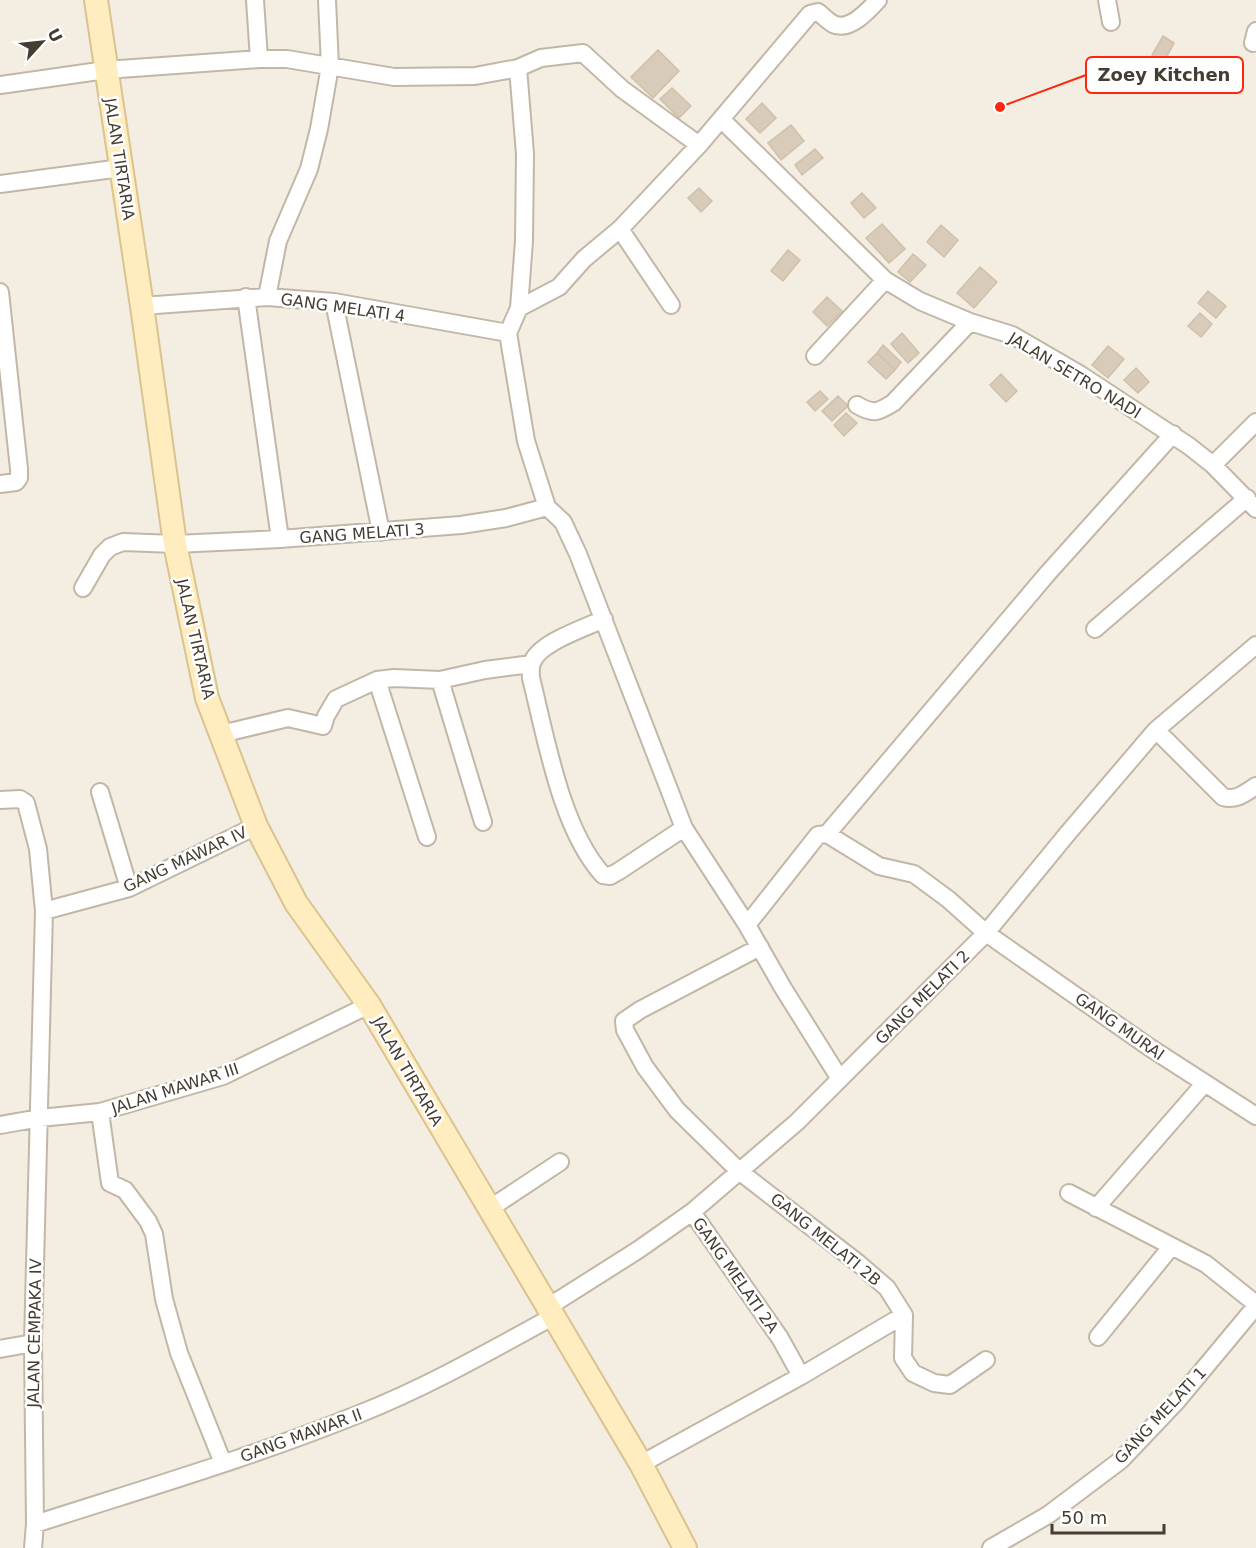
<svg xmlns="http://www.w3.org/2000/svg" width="1256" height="1548" viewBox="0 0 1256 1548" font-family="'DejaVu Sans',sans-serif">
<rect width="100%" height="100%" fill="#f3ede2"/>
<path fill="#d8cbba" stroke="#d1c0a9" stroke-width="1.5" d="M 1163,36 L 1174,43 L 1164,62 L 1152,55 Z
M 658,50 L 679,71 L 653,98 L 631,77 Z
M 672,88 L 691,106 L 679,118 L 660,99 Z
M 762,103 L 776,118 L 760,133 L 746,119 Z
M 791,125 L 804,141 L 781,160 L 768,143 Z
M 815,149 L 823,158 L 802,175 L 795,165 Z
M 699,188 L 712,201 L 701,212 L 688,198 Z
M 862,193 L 876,208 L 864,218 L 851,203 Z
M 882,224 L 905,249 L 889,263 L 866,238 Z
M 941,225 L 958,240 L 944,257 L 927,242 Z
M 788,250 L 800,260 L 783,281 L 771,271 Z
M 913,254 L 926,265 L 910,282 L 898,272 Z
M 980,267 L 997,282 L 974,308 L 957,293 Z
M 1208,291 L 1226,306 L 1216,318 L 1198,303 Z
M 827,297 L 842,311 L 827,326 L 813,312 Z
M 1200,313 L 1212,324 L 1201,337 L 1188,326 Z
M 902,333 L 919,353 L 908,363 L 891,344 Z
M 883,345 L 901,362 L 895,370 L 877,353 Z
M 1108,346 L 1124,359 L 1108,378 L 1092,365 Z
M 877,353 L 895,370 L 886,379 L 868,362 Z
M 1136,368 L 1149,382 L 1138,393 L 1124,380 Z
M 1001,374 L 1017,391 L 1006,402 L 990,385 Z
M 820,391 L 828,399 L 815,411 L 807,402 Z
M 838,396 L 848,406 L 832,421 L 822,411 Z
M 846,413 L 857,423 L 844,436 L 834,425 Z"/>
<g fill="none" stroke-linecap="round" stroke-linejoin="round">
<defs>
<path id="street" d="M 255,0 L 259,59
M 1107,0 L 1111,22
M 1253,43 L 1256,31
M 518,68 L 525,154 L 524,241 L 519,308 L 508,333 L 526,441 L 547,507 L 563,522 L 578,554 L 684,828 L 747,925 L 783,988 L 840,1079
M 0,85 L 106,70 L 259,59 L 287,59 L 394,77 L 475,76 L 518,68 L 541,58 L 583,53 L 622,89 L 699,145
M 721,119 L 885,280 L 920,301 L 970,322 L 1012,335 L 1081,375 L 1189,446 L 1213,465 L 1256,509
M 0,184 L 121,168
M 620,229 L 671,305
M 0,292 L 19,469 L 19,478 L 16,482 L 0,484
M 246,297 L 280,539
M 267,297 L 278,241 L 309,169 L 319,129 L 330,66 L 327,0
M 334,302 L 381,532
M 142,306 L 267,297 L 334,302 L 508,333
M 519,308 L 559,287 L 584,259 L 620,229 L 699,145 L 810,14 L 818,12 C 823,16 828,21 833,24 C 849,32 868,11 878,0
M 815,356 L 885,280
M 857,405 C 874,415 878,412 893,403 L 970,322
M 1213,465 L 1256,422
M 83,588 L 102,555 L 110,547 L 123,542 L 175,544 L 280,539 L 461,525 L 506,518 L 547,507
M 604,619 C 585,628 538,643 532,663 C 530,668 531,674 531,678 C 546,738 561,829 603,875 L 610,876 L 619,871 L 684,828
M 1095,629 L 1247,498
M 377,680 L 427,837
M 440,680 L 483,822
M 1156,730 L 1223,797 C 1236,801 1245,793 1256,786
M 221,734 L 288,718 L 323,726 L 326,716 L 336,699 L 377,680 L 394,678 L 440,680 L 485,670 L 531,664
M 100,792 L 129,888
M 0,800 L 20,799 L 26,803 L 38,849 L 44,911 L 33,1343 L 35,1524 L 33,1548
M 827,834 L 879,866 L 914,874 L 948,899 L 986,933 L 1149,1047 L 1256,1116
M 44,911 L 129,888 L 256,826
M 747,925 L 818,835 L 827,834 L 1048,573 L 1173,434
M 760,947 L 640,1010 L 624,1021 L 625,1030 L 645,1067 L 677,1110 L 739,1171 L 858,1263 L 887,1288 L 904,1315 L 903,1358 L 913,1373 L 934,1383 L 950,1385 L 986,1360
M 100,1112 L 110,1183 L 125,1190 L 148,1221 L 154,1234 L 164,1299 L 179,1353 L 223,1463
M 0,1125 L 40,1118 L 100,1112 L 223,1076 L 369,1005
M 1069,1193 L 1206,1264 L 1256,1304
M 1096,1208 L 1204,1084
M 489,1209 L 560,1162
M 548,1307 L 638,1250 L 692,1212 L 797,1122 L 986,933 L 1068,833 L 1156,730 L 1256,645
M 1098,1337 L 1171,1247
M 0,1349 L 33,1343
M 801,1376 L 904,1315
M 641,1464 L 801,1376 L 780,1338 L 692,1212
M 35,1524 C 143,1489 253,1457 359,1414 C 427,1387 490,1351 554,1316
M 991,1548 L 1048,1515 L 1121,1460 L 1177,1401 L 1256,1306"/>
<path id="secondary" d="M 96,0 L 142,306 L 175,544 L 207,698 L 256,826 L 296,903 L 369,1005 L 641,1464 L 685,1548"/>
</defs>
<use href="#street" stroke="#c2b7a7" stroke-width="20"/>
<use href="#secondary" stroke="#dac38f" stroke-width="26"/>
<use href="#street" stroke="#fff" stroke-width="16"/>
<use href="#secondary" stroke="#ffedc0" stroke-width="22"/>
</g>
<g text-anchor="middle" stroke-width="5" stroke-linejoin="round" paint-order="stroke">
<g font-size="16" fill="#453d32" stroke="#fff">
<text transform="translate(120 159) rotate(81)" y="6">JALAN TIRTARIA</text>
<text transform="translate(343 307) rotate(8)" y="6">GANG MELATI 4</text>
<text transform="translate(1075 375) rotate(31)" y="6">JALAN SETRO NADI</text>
<text transform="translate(362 533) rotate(-4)" y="6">GANG MELATI 3</text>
<text transform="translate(196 639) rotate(77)" y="6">JALAN TIRTARIA</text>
<text transform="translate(185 859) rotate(-25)" y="6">GANG MAWAR IV</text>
<text transform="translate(922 997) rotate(-45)" y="6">GANG MELATI 2</text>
<text transform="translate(1120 1026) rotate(35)" y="6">GANG MURAI</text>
<text transform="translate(408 1071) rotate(60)" y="6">JALAN TIRTARIA</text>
<text transform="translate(175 1088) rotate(-18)" y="6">JALAN MAWAR III</text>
<text transform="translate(826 1239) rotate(39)" y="6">GANG MELATI 2B</text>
<text transform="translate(736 1275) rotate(55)" y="6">GANG MELATI 2A</text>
<text transform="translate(34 1333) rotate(-89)" y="6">JALAN CEMPAKA IV</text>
<text transform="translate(1160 1415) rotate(-47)" y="6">GANG MELATI 1</text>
<text transform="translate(301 1435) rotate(-20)" y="6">GANG MAWAR II</text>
</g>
</g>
<path fill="none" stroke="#ff260d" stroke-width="2" d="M1000 107L1086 75"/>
<circle fill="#ff260d" stroke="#fff" stroke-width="2" cx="1000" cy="107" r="6"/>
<rect fill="#fff" stroke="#ff260d" stroke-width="2" x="1086" y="57" width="157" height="36" rx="6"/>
<g font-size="18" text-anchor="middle" font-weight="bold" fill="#453d32">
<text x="1164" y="81">Zoey Kitchen</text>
</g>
<g transform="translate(42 42) rotate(63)" stroke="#ffffff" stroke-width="4.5" paint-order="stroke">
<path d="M0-4.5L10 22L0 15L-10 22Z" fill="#453d32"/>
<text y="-9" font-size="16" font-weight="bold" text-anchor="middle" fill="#453d32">U</text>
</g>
<path d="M1052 1524v9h112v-9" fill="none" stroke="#453d32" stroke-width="3"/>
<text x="1061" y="1524" font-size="18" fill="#453d32" stroke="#ffffff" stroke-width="4.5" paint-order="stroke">50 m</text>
</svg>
